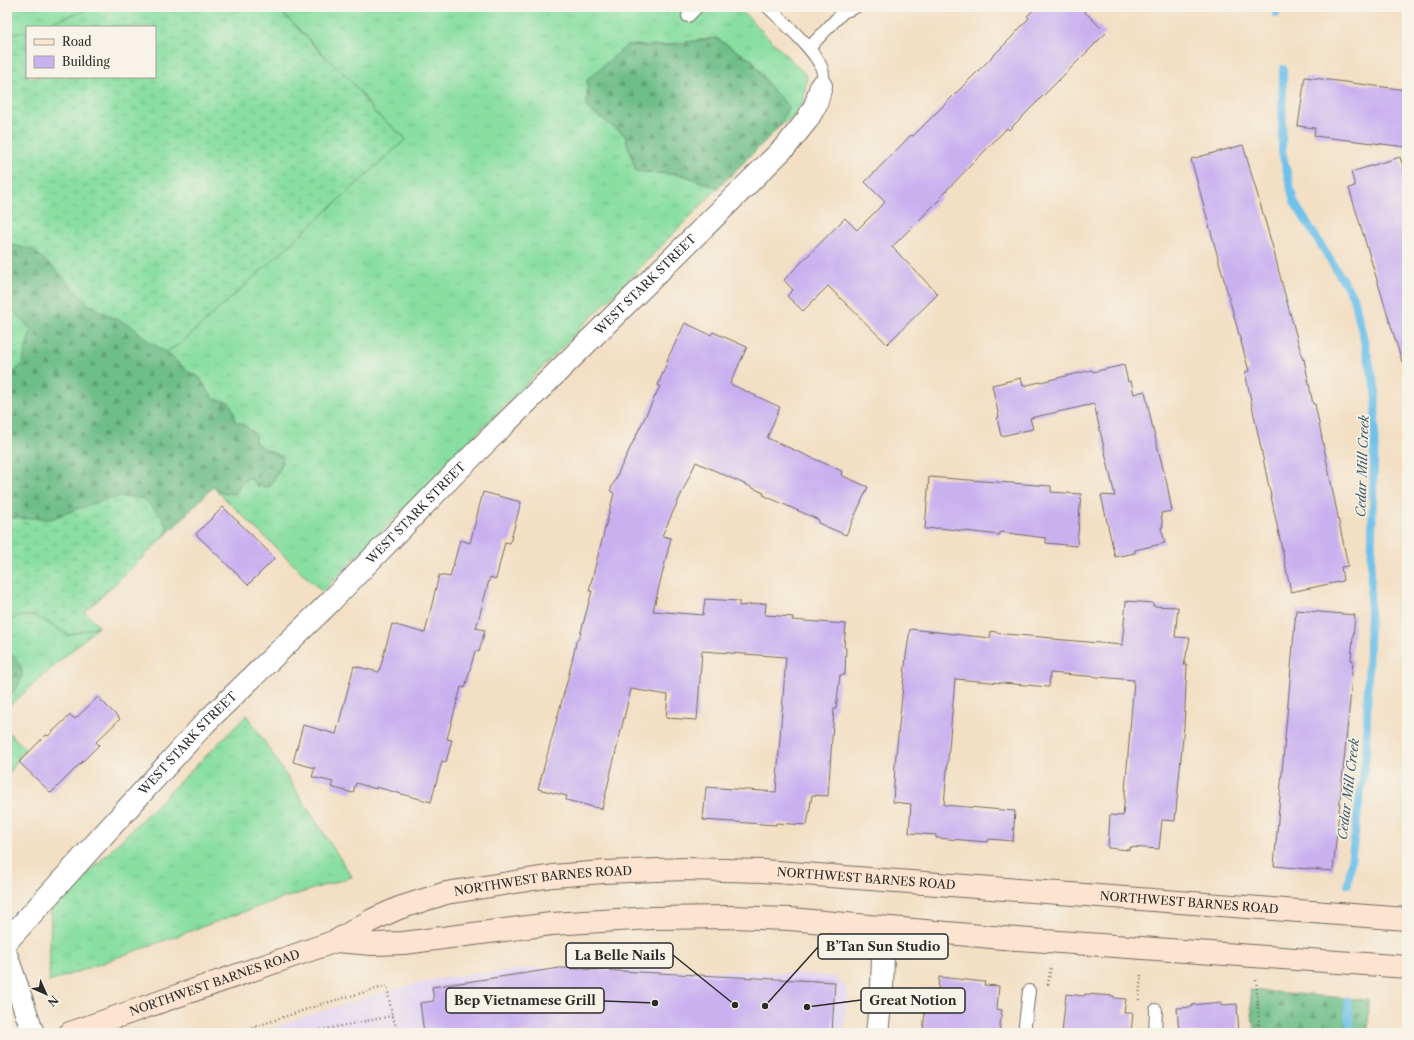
<svg xmlns="http://www.w3.org/2000/svg" width="1414" height="1040" viewBox="0 0 1414 1040" font-family="'Libre Caslon Text',serif">
<defs>
<pattern id="grass-tufts" width="24" height="20" patternUnits="userSpaceOnUse"><rect width="24" height="20" fill="#89dfa2"/><path d="M3 7l-1-3M5 7V3M7 7l1-3M15 17l-1-3M17 17v-4M19 17l1-3" fill="none" stroke="#76c08c"/></pattern>
<pattern id="forest-firs" width="22" height="20" patternUnits="userSpaceOnUse"><rect width="22" height="20" fill="#6ebe88"/><path d="M5 1l3.5 6h-7zM16 11l3.5 6h-7z" fill="#5b9b6f"/></pattern>
<pattern id="wetland-marsh" width="20" height="14" patternUnits="userSpaceOnUse"><rect width="20" height="14" fill="#89dfa2"/><path d="M1 5h8M5 5V1M11 12h8M15 12V8" fill="none" stroke="#76c08c"/></pattern>
<pattern id="park-crowns" width="20" height="18" patternUnits="userSpaceOnUse"><rect width="20" height="18" fill="#89dfa2"/><path d="M2 6a3 3 0 1 1 6 0M12 15a3 3 0 1 1 6 0" fill="none" stroke="#76c08c"/></pattern>
</defs>
<rect width="100%" height="100%" fill="#f7f3e8"/>
<filter id="ink" filterUnits="userSpaceOnUse"><feTurbulence type="fractalNoise" baseFrequency=".025" numOctaves="2"/><feDisplacementMap in="SourceGraphic" scale="8" xChannelSelector="R" yChannelSelector="G"/><feConvolveMatrix kernelMatrix="1 2 1 2 8 2 1 2 1" color-interpolation-filters="sRGB"/></filter>
<filter id="wash" filterUnits="userSpaceOnUse"><feTurbulence type="fractalNoise" baseFrequency=".012" numOctaves="4" result="noise"/><feDisplacementMap in="SourceGraphic" scale="16" xChannelSelector="R" yChannelSelector="G"/><feGaussianBlur stdDeviation="0.9" result="paint"/><feColorMatrix in="noise" values="0 0 0 0 0 0 0 0 0 0 0 0 0 0 0 0 0 1.4 0 .05"/><feComposite in="paint" operator="in"/></filter>
<g filter="url(#wash)">
<rect width="100%" height="100%" fill="#f3dfc4"/>
<path fill="#e1d4f4" d="M 594,965 L 676,970 L 791,973 L 836,977 L 848,990 L 843,1033 L 257,1033 L 313,1014 L 385,992 L 423,982 L 479,972 L 480,975 L 519,969 Z"/>
<path fill="url(#grass-tufts)" stroke="#5a8566" d="M 7,7 L 97,7 L 51,22 L 41,27 L 27,27 L 27,32 L 7,34 Z
M 275,7 L 738,7 L 807,76 L 802,109 L 779,127 L 789,106 L 769,86 L 753,61 L 716,38 L 659,46 L 627,45 L 587,108 L 625,135 L 636,171 L 683,175 L 718,188 L 322,592 L 213,487 L 235,493 L 240,484 L 249,476 L 269,487 L 281,467 L 283,457 L 263,448 L 255,442 L 254,434 L 243,424 L 235,422 L 234,412 L 213,399 L 199,377 L 188,372 L 166,352 L 180,344 L 406,139 L 374,112 L 363,95 L 292,22 Z
M 18,616 L 35,616 L 69,635 L 99,626 L 7,708 L 7,622 Z
M 247,715 L 352,877 L 274,901 L 49,982 L 51,910 Z
M 7,731 L 25,748 L 7,777 Z"/>
<path fill="url(#forest-firs)" stroke="#4c745a" d="M 716,38 L 753,61 L 769,86 L 789,106 L 779,127 L 718,188 L 683,175 L 636,171 L 625,135 L 587,108 L 587,80 L 627,45 L 659,46 Z
M 7,244 L 32,249 L 111,317 L 132,326 L 150,342 L 166,352 L 188,372 L 199,377 L 213,399 L 229,402 L 234,412 L 235,422 L 243,424 L 255,434 L 255,442 L 263,448 L 283,457 L 281,467 L 269,487 L 257,486 L 249,477 L 240,484 L 236,493 L 224,494 L 213,487 L 165,536 L 168,528 L 159,514 L 82,507 L 51,519 L 12,518 L 7,515 Z
M 7,652 C 28,665 26,683 7,697 Z
M 1250,990 L 1369,1000 L 1368,1033 L 1254,1033 Z"/>
<path fill="url(#wetland-marsh)" stroke="#5a8566" d="M 97,7 L 275,7 L 292,22 L 320,52 L 350,79 L 374,112 L 406,139 L 180,344 L 166,352 L 150,342 L 132,326 L 111,317 L 90,305 L 54,268 L 32,249 L 7,244 L 7,34 L 27,32 L 27,77 L 155,77 L 155,27 L 41,27 L 51,22 Z
M 116,497 L 142,498 L 159,514 L 168,528 L 165,536 L 85,612 L 99,626 L 69,635 L 35,616 L 18,616 L 7,622 L 7,515 L 12,518 L 51,519 L 82,507 Z"/>
<path fill="url(#park-crowns)" stroke="#5a8566" d="M 7,306 L 31,329 L 22,364 L 7,379 Z"/>
<g fill="none" stroke-linecap="round" stroke-linejoin="round">
<path stroke="#6ec1ea" stroke-width="8" d="M 1275,7 L 1276,14
M 1283,69 L 1282,151 L 1294,202 L 1354,298 L 1376,391 L 1366,754 L 1348,884
M 1347,1001 L 1351,1033"/>
</g>
<g id="blocks">
<path fill="#c9b1f0" d="M 1037,7 L 1080,7 L 1106,33 L 1009,130 L 1007,128 L 940,197 L 941,198 L 892,247 L 938,294 L 887,344 L 828,286 L 803,311 L 787,296 L 793,290 L 784,280 L 845,218 L 857,230 L 885,202 L 865,182 L 911,135 L 913,136 L 1011,38 L 1029,18 L 1027,16 Z
M 1305,77 L 1407,90 L 1407,147 L 1314,136 L 1315,128 L 1298,126 Z
M 1243,145 L 1273,248 L 1282,284 L 1303,360 L 1304,359 L 1313,404 L 1315,404 L 1348,566 L 1341,567 L 1343,581 L 1291,592 L 1245,372 L 1249,371 L 1191,159 Z
M 1400,157 L 1407,179 L 1407,361 L 1402,362 L 1349,188 L 1355,186 L 1351,172 Z
M 685,323 L 711,335 L 713,332 L 747,347 L 730,384 L 780,407 L 767,438 L 842,471 L 841,475 L 868,487 L 846,535 L 818,523 L 819,520 L 763,495 L 764,493 L 696,462 L 662,536 L 671,538 L 653,611 L 703,615 L 705,599 L 739,601 L 739,606 L 766,603 L 765,615 L 793,617 L 792,620 L 846,624 L 844,647 L 846,648 L 845,675 L 840,675 L 836,709 L 834,709 L 828,796 L 812,795 L 807,825 L 776,823 L 776,825 L 703,820 L 706,787 L 776,792 L 786,657 L 702,651 L 697,720 L 666,718 L 668,695 L 631,689 L 602,809 L 566,800 L 567,796 L 538,789 L 568,678 L 577,639 L 579,639 L 592,591 L 589,591 L 614,493 L 610,491 L 621,467 L 660,386 L 658,385 L 668,360 L 667,360 Z
M 1124,365 L 1128,382 L 1131,381 L 1134,394 L 1145,391 L 1152,425 L 1167,484 L 1172,511 L 1161,513 L 1163,527 L 1161,527 L 1165,543 L 1135,550 L 1135,553 L 1115,557 L 1101,495 L 1115,496 L 1094,404 L 1030,418 L 1033,429 L 1001,436 L 997,418 L 999,417 L 992,385 L 1021,378 L 1023,386 L 1092,370 L 1093,372 Z
M 929,477 L 1051,486 L 1051,492 L 1081,494 L 1077,546 L 1046,543 L 1046,538 L 1000,532 L 1000,535 L 939,528 L 925,529 Z
M 483,492 L 521,502 L 510,543 L 505,542 L 496,579 L 490,577 L 476,628 L 485,630 L 479,652 L 475,651 L 465,688 L 461,687 L 447,739 L 452,740 L 446,762 L 442,761 L 431,802 L 376,787 L 376,789 L 356,783 L 353,793 L 331,787 L 333,782 L 312,777 L 315,768 L 293,762 L 303,725 L 336,734 L 354,666 L 379,672 L 392,624 L 425,633 L 439,575 L 450,577 L 460,540 L 470,543 Z
M 223,507 L 275,558 L 248,585 L 196,534 Z
M 1126,601 L 1153,603 L 1153,606 L 1178,607 L 1175,637 L 1190,638 L 1184,665 L 1187,665 L 1184,726 L 1175,821 L 1162,820 L 1159,849 L 1130,847 L 1130,850 L 1108,848 L 1110,815 L 1123,816 L 1134,680 L 1050,673 L 1049,687 L 955,679 L 944,805 L 1015,811 L 1013,841 L 989,839 L 988,842 L 936,838 L 936,835 L 909,833 L 911,804 L 893,802 L 895,765 L 906,656 L 910,629 L 990,638 L 991,631 L 1005,634 L 1053,638 L 1053,639 L 1122,645 Z
M 1296,610 L 1355,615 L 1351,660 L 1353,660 L 1350,701 L 1333,871 L 1274,866 Z
M 98,697 L 120,719 L 96,742 L 99,745 L 51,793 L 19,762 L 46,735 L 48,736 L 70,715 L 75,719 Z
M 560,968 L 835,982 L 832,1033 L 424,1033 L 420,1003 L 434,1001 L 432,987 Z
M 939,977 L 985,982 L 984,985 L 999,986 L 997,1009 L 1002,1010 L 999,1033 L 923,1033 L 925,1011 L 928,1012 L 930,990 L 938,991 Z
M 1066,994 L 1084,996 L 1085,994 L 1114,996 L 1114,998 L 1126,999 L 1124,1013 L 1133,1013 L 1131,1033 L 1062,1033 Z
M 1221,1002 L 1221,1005 L 1237,1004 L 1239,1033 L 1179,1033 L 1177,1008 L 1192,1007 L 1192,1005 Z"/>
</g>
</g>
<g filter="url(#ink)">
<use href="#blocks" fill-opacity="0" stroke="#716a61" stroke-width="1"/>
<g fill="none" stroke-linecap="round" stroke-linejoin="round">
<defs>
<path id="service" d="M 768,7 C 781,20 822,55 823,74 C 823,78 822,82 821,86
M 688,16 L 697,7
M 809,48 L 843,12 L 856,7
M 1024,1033 L 1029,991
M 1155,1033 L 1156,1010"/>
<g id="minor">
<path id="s1" d="M 7,941 L 206,722 L 328,604 L 454,474 L 787,145 L 807,120 L 816,104 L 821,86"/>
<path d="M 7,957 L 33,1033"/>
<path d="M 877,1033 L 882,986 L 884,928"/>
</g>
<g id="secondary">
<path d="M 336,941 L 373,944 L 404,943 L 551,924 L 652,918 L 730,917 L 790,919 L 1003,938 L 1407,967"/>
<path id="s2" d="M 70,1033 L 336,941 L 372,920 L 399,908 L 446,893 L 553,876 L 603,872 L 685,869 L 763,871 L 1407,919"/>
</g>
</defs>
<use href="#service" stroke="#716a61" stroke-width="14"/>
<use href="#minor" stroke="#716a61" stroke-width="24"/>
<use href="#secondary" stroke="#716a61" stroke-width="24"/>
<path stroke="#716a61" stroke-width="2.5" stroke-dasharray="1 3" stroke-linecap="butt" d="M 1256,980 L 1260,1033
M 1048,985 L 1051,966
M 1139,1000 L 1141,973
M 256,1026 L 257,1033
M 237,1033 L 325,1003 L 387,986 L 392,1016 L 399,1033
M 305,1033 L 392,1016"/>
<use href="#service" stroke="#fff" stroke-width="12"/>
<use href="#minor" stroke="#fff" stroke-width="22"/>
<use href="#secondary" stroke="#fde4d0" stroke-width="22"/>
</g>
</g>
<g text-anchor="middle" stroke-width="3" stroke-linejoin="round" paint-order="stroke">
<g font-size="12" fill="#2b2b2b" stroke="#f7f3e8">
<text dy="4" stroke="none"><textPath href="#s1" startOffset="916">WEST STARK STREET</textPath></text>
<text dy="4" stroke="none"><textPath href="#s1" startOffset="592">WEST STARK STREET</textPath></text>
<text dy="4" stroke="none"><textPath href="#s1" startOffset="268">WEST STARK STREET</textPath></text>
<text dy="4" stroke="none"><textPath href="#s2" startOffset="824">NORTHWEST BARNES ROAD</textPath></text>
<text dy="4" stroke="none"><textPath href="#s2" startOffset="500">NORTHWEST BARNES ROAD</textPath></text>
<text dy="4" stroke="none"><textPath href="#s2" startOffset="1148">NORTHWEST BARNES ROAD</textPath></text>
<text dy="4" stroke="none"><textPath href="#s2" startOffset="153">NORTHWEST BARNES ROAD</textPath></text>
</g>
<g font-size="13" font-style="italic" fill="#3f5864" stroke="#f7f3e8">
<text transform="translate(1362 466) rotate(-88)" y="5">Cedar Mill Creek</text>
<text transform="translate(1348 789) rotate(-83)" y="5">Cedar Mill Creek</text>
</g>
</g>
<path fill="none" stroke="#2b2b2b" stroke-width="1.5" d="M765 1006L818 947M735 1005L673 955M807 1007L861 1000M655 1003L604 1001"/>
<g fill="#2b2b2b" stroke="#f7f3e8" stroke-width="1.5">
<circle cx="765" cy="1006" r="4"/>
<circle cx="735" cy="1005" r="4"/>
<circle cx="807" cy="1007" r="4"/>
<circle cx="655" cy="1003" r="4"/>
</g>
<g fill="#f7f3e8" stroke="#2b2b2b" stroke-width="1.5">
<rect x="818" y="934" width="130" height="25" rx="4"/>
<rect x="566" y="943" width="107" height="25" rx="4"/>
<rect x="861" y="988" width="104" height="25" rx="4"/>
<rect x="446" y="988" width="158" height="25" rx="4"/>
</g>
<g font-size="13" text-anchor="middle" font-weight="bold" fill="#2b2b2b">
<text x="883" y="951">B’Tan Sun Studio</text>
<text x="620" y="960">La Belle Nails</text>
<text x="913" y="1005">Great Notion</text>
<text x="525" y="1005">Bep Vietnamese Grill</text>
</g>
<rect width="1414" height="1040" fill="none" stroke="#f7f3e8" stroke-width="24"/>
<rect x="26" y="26" width="130" height="52" fill="#f7f3e8" stroke="#a5a39c"/>
<rect x="34" y="39" width="20" height="6" fill="#fde4d0" stroke="#a5a39c"/>
<text x="62" y="46" font-size="12" fill="#2b2b2b">Road</text>
<rect x="34" y="56" width="20" height="12" fill="#c9b1f0" stroke="#a5a39c"/>
<text x="62" y="66" font-size="12" fill="#2b2b2b">Building</text>
<g transform="translate(46 994) rotate(135)" stroke="#f7f3e8" stroke-width="3" paint-order="stroke">
<path d="M0-3L7 15L0 10L-7 15Z" fill="#2b2b2b"/>
<text y="-6" font-size="11" font-weight="bold" text-anchor="middle" fill="#2b2b2b">N</text>
</g>
</svg>
